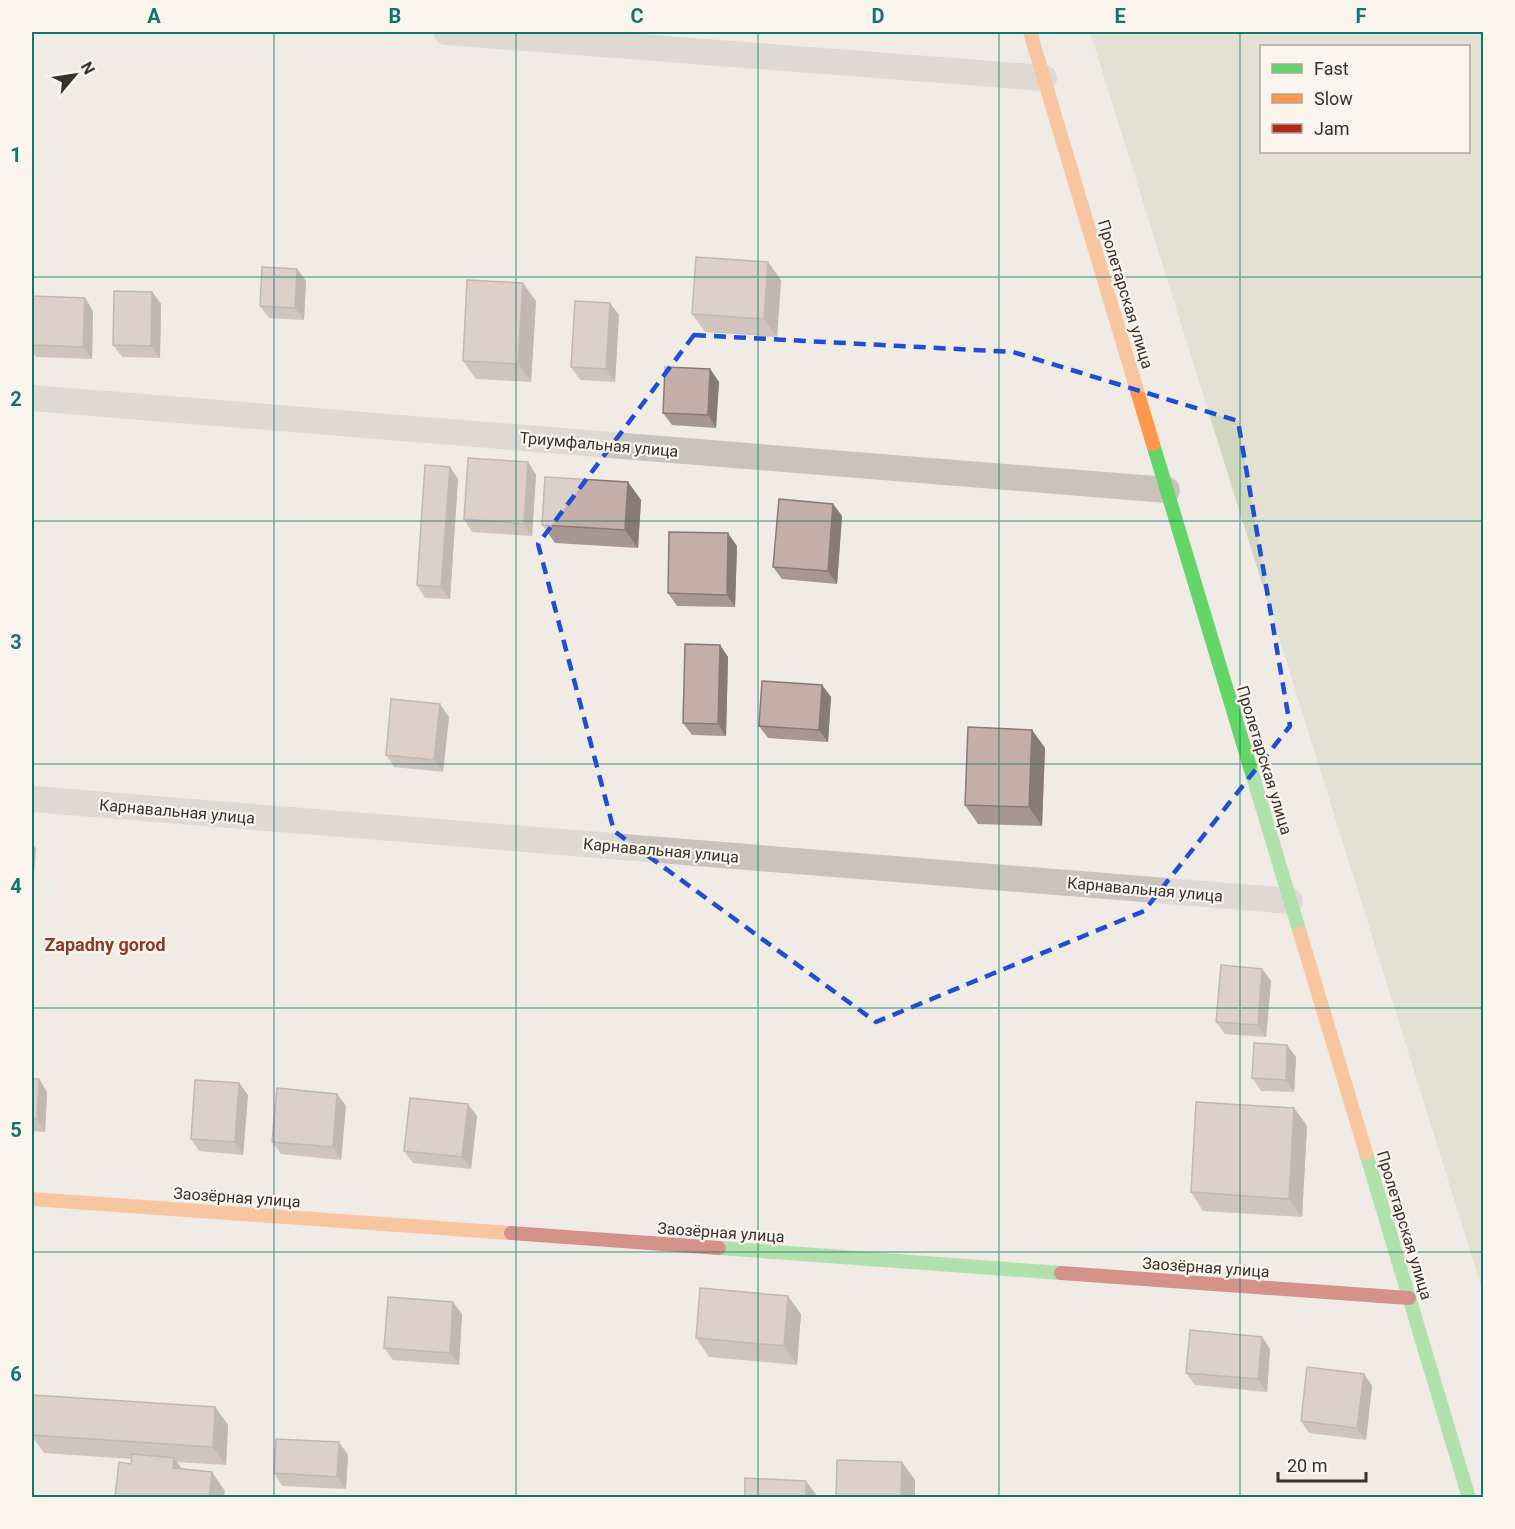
<svg xmlns="http://www.w3.org/2000/svg" width="1515" height="1529" viewBox="0 0 1515 1529" font-family="Roboto,sans-serif">
<rect width="100%" height="100%" fill="#f0ebe5"/>
<path fill="#d1d6bf" fill-rule="evenodd" d="M 1090,32 L 1483,32 L 1483,1292 ZM 1262,46 L 1468,46 L 1468,152 L 1262,152 Z"/>
<g fill="none" stroke-linecap="round" stroke-linejoin="round">
<path stroke="#c9c3be" stroke-width="26" d="M 446,32 L 1044,78
M 32,398 L 1167,490
M 32,799 L 1290,901"/>
<path stroke="#63d668" stroke-width="14" d="M 1153,444 L 1300,933
M 1366,1153 L 1469,1498
M 719,1248 L 1061,1273"/>
<path stroke="#ff974d" stroke-width="14" d="M 1030,32 L 1153,444
M 1300,933 L 1366,1153
M 32,1199 L 511,1233"/>
<path stroke="#b3261e" stroke-width="14" d="M 511,1233 L 719,1248
M 1061,1273 L 1409,1298"/>
</g>
<path fill="#a89690" d="M 297,269 L 306,281 L 304,320 L 269,318 L 260,306 Z
M 781,280 L 777,337 L 705,332 L 692,314 Z
M 152,292 L 161,304 L 160,358 L 122,357 L 113,345 Z
M 32,296 L 85,298 L 93,311 L 92,359 L 36,357 L 32,351 Z
M 536,301 L 531,382 L 476,379 L 463,361 Z
M 610,303 L 619,315 L 615,382 L 580,380 L 571,367 Z
M 710,369 L 719,382 L 716,428 L 672,425 L 663,413 Z
M 528,462 L 536,475 L 532,536 L 472,532 L 464,519 Z
M 450,467 L 458,479 L 450,599 L 425,598 L 417,585 Z
M 628,482 L 641,500 L 638,548 L 555,543 L 542,525 Z
M 833,504 L 842,516 L 837,584 L 782,579 L 773,567 Z
M 737,546 L 735,607 L 677,606 L 668,593 Z
M 720,645 L 728,657 L 726,736 L 692,735 L 683,723 Z
M 822,685 L 831,697 L 828,742 L 768,738 L 759,726 Z
M 449,717 L 443,772 L 394,767 L 386,755 Z
M 1032,730 L 1045,748 L 1042,826 L 978,824 L 965,805 Z
M 1262,969 L 1271,981 L 1266,1037 L 1225,1034 L 1216,1022 Z
M 1296,1057 L 1294,1092 L 1261,1091 L 1252,1078 Z
M 32,1079 L 39,1079 L 47,1092 L 45,1132 L 32,1131 Z
M 239,1083 L 248,1095 L 243,1155 L 199,1151 L 191,1139 Z
M 337,1094 L 346,1106 L 341,1160 L 281,1154 L 272,1142 Z
M 1294,1108 L 1307,1126 L 1302,1217 L 1203,1211 L 1191,1192 Z
M 477,1116 L 471,1169 L 413,1163 L 404,1151 Z
M 462,1314 L 459,1365 L 393,1360 L 384,1348 Z
M 801,1314 L 797,1365 L 709,1357 L 696,1338 Z
M 1262,1337 L 1270,1349 L 1267,1392 L 1195,1385 L 1186,1373 Z
M 1364,1374 L 1372,1386 L 1366,1440 L 1309,1433 L 1301,1421 Z
M 215,1407 L 228,1425 L 226,1465 L 176,1462 L 182,1469 L 225,1491 L 131,1464 L 131,1459 L 44,1453 L 32,1436 L 32,1423 Z
M 348,1455 L 346,1489 L 282,1486 L 274,1473 Z"/>
<path fill="#887a75" d="M 768,262 L 781,280 L 777,337 L 764,319 Z
M 297,269 L 306,281 L 304,320 L 295,308 Z
M 523,283 L 536,301 L 531,382 L 518,364 Z
M 152,292 L 161,304 L 160,358 L 151,346 Z
M 85,298 L 93,311 L 92,359 L 83,347 Z
M 610,303 L 619,315 L 615,382 L 606,369 Z
M 710,369 L 719,382 L 716,428 L 708,415 Z
M 528,462 L 536,475 L 532,536 L 524,524 Z
M 450,467 L 458,479 L 450,599 L 441,587 Z
M 628,482 L 641,500 L 638,548 L 625,530 Z
M 833,504 L 842,516 L 837,584 L 828,571 Z
M 728,533 L 737,546 L 735,607 L 727,595 Z
M 720,645 L 728,657 L 726,736 L 718,724 Z
M 822,685 L 831,697 L 828,742 L 819,730 Z
M 440,704 L 449,717 L 443,772 L 434,760 Z
M 1032,730 L 1045,748 L 1042,826 L 1029,807 Z
M 32,842 L 36,849 L 32,902 Z
M 1262,969 L 1271,981 L 1266,1037 L 1258,1025 Z
M 1287,1045 L 1296,1057 L 1294,1092 L 1286,1080 Z
M 39,1079 L 47,1092 L 45,1132 L 37,1119 Z
M 239,1083 L 248,1095 L 243,1155 L 235,1142 Z
M 337,1094 L 346,1106 L 341,1160 L 333,1147 Z
M 468,1104 L 477,1116 L 471,1169 L 462,1157 Z
M 1294,1108 L 1307,1126 L 1302,1217 L 1289,1199 Z
M 788,1296 L 801,1314 L 797,1365 L 784,1346 Z
M 453,1302 L 462,1314 L 459,1365 L 450,1353 Z
M 1262,1337 L 1270,1349 L 1267,1392 L 1258,1379 Z
M 1364,1374 L 1372,1386 L 1366,1440 L 1357,1428 Z
M 215,1407 L 228,1425 L 226,1465 L 213,1447 Z
M 339,1442 L 348,1455 L 346,1489 L 337,1477 Z
M 174,1458 L 187,1476 L 173,1468 Z
M 902,1462 L 915,1480 L 915,1497 L 901,1497 Z
M 212,1472 L 225,1491 L 224,1497 L 209,1497 Z
M 806,1481 L 818,1497 L 806,1497 Z"/>
<path fill="#c3afa7" stroke="#887a75" stroke-width="1.5" d="M 696,257 L 768,262 L 764,319 L 692,314 Z
M 262,267 L 297,269 L 295,308 L 260,306 Z
M 467,280 L 523,283 L 518,364 L 463,361 Z
M 114,291 L 152,292 L 151,346 L 113,345 Z
M 32,296 L 85,298 L 83,347 L 32,345 Z
M 575,301 L 610,303 L 606,369 L 571,367 Z
M 665,367 L 710,369 L 708,415 L 663,413 Z
M 468,458 L 528,462 L 524,524 L 464,519 Z
M 425,465 L 450,467 L 441,587 L 417,585 Z
M 545,477 L 628,482 L 625,530 L 542,525 Z
M 779,499 L 833,504 L 828,571 L 773,567 Z
M 669,532 L 728,533 L 727,595 L 668,593 Z
M 685,644 L 720,645 L 718,724 L 683,723 Z
M 762,681 L 822,685 L 819,730 L 759,726 Z
M 391,699 L 440,704 L 434,760 L 386,755 Z
M 968,727 L 1032,730 L 1029,807 L 965,805 Z
M 1221,965 L 1262,969 L 1258,1025 L 1216,1022 Z
M 1254,1043 L 1287,1045 L 1286,1080 L 1252,1078 Z
M 32,1079 L 39,1079 L 37,1119 L 32,1119 Z
M 195,1080 L 239,1083 L 235,1142 L 191,1139 Z
M 277,1088 L 337,1094 L 333,1147 L 272,1142 Z
M 410,1098 L 468,1104 L 462,1157 L 404,1151 Z
M 1196,1102 L 1294,1108 L 1289,1199 L 1191,1192 Z
M 700,1288 L 788,1296 L 784,1346 L 696,1338 Z
M 388,1297 L 453,1302 L 450,1353 L 384,1348 Z
M 1190,1330 L 1262,1337 L 1258,1379 L 1186,1373 Z
M 1307,1367 L 1364,1374 L 1357,1428 L 1301,1421 Z
M 33,1395 L 215,1407 L 213,1447 L 32,1435 Z
M 276,1439 L 339,1442 L 337,1477 L 274,1473 Z
M 132,1454 L 174,1458 L 173,1468 L 212,1472 L 209,1497 L 115,1497 L 119,1462 L 131,1464 Z
M 837,1460 L 902,1462 L 901,1497 L 836,1497 Z
M 745,1478 L 806,1481 L 806,1497 L 745,1497 Z"/>
<path d="M0 0H1515V1529H0ZM 694,335 L 1013,352 L 1238,421 L 1290,726 L 1144,911 L 876,1022 L 614,831 L 538,544 Z" fill="#f0ebe5" fill-opacity=".55" fill-rule="evenodd"/>
<path fill="none" stroke="#1d4ed8" stroke-width="4.5" stroke-dasharray="12 8" stroke-linejoin="round" d="M 694,335 L 1013,352 L 1238,421 L 1290,726 L 1144,911 L 876,1022 L 614,831 L 538,544 Z"/>
<path fill="none" stroke="#0f766e" stroke-width="1.5" stroke-opacity="0.55" d="M 274,32 L 274,1498M 516,32 L 516,1498M 758,32 L 758,1498M 999,32 L 999,1498M 1240,32 L 1240,1498M 32,277 L 1484,277M 32,521 L 1484,521M 32,764 L 1484,764M 32,1008 L 1484,1008M 32,1252 L 1484,1252"/>
<g text-anchor="middle" stroke-width="4.5" stroke-linejoin="round" paint-order="stroke">
<g font-size="16" fill="#3b302b" stroke="#fbf5ee">
<text transform="translate(1126 294) rotate(73)" y="6">Пролетарская улица</text>
<text transform="translate(599 444) rotate(5)" y="6">Триумфальная улица</text>
<text transform="translate(1265 760) rotate(73)" y="6">Пролетарская улица</text>
<text transform="translate(177 811) rotate(5)" y="6">Карнавальная улица</text>
<text transform="translate(661 850) rotate(5)" y="6">Карнавальная улица</text>
<text transform="translate(1145 889) rotate(5)" y="6">Карнавальная улица</text>
<text transform="translate(237 1197) rotate(4)" y="6">Заозёрная улица</text>
<text transform="translate(1405 1225) rotate(73)" y="6">Пролетарская улица</text>
<text transform="translate(721 1232) rotate(4)" y="6">Заозёрная улица</text>
<text transform="translate(1206 1267) rotate(4)" y="6">Заозёрная улица</text>
</g>
<g font-size="18" font-weight="bold" fill="#8c3b22" stroke="#fbf5ee">
<text x="105" y="951">Zapadny gorod</text>
</g>
</g>
<rect width="1515" height="1529" fill="none" stroke="#fbf5ee" stroke-width="66"/>
<rect x="1260" y="45" width="210" height="108" fill="#fbf5ee" stroke="#aea6a0" stroke-width="1.5"/>
<rect x="1272" y="64" width="30" height="9" fill="#63d668" stroke="#aea6a0" stroke-width="1.5"/>
<text x="1314" y="75" font-size="18" fill="#3b302b">Fast</text>
<rect x="1272" y="94" width="30" height="9" fill="#ff974d" stroke="#aea6a0" stroke-width="1.5"/>
<text x="1314" y="105" font-size="18" fill="#3b302b">Slow</text>
<rect x="1272" y="124" width="30" height="9" fill="#b3261e" stroke="#aea6a0" stroke-width="1.5"/>
<text x="1314" y="135" font-size="18" fill="#3b302b">Jam</text>
<g transform="translate(75 75) rotate(61)" stroke="#fbf5ee" stroke-width="4.5" paint-order="stroke">
<path d="M0-4.5L10 22L0 15L-10 22Z" fill="#3b302b"/>
<text y="-9" font-size="16" font-weight="bold" text-anchor="middle" fill="#3b302b">N</text>
</g>
<path d="M1278 1472v9h88v-9" fill="none" stroke="#3b302b" stroke-width="3"/>
<text x="1287" y="1472" font-size="18" fill="#3b302b" stroke="#fbf5ee" stroke-width="4.5" paint-order="stroke">20 m</text>
<rect x="33" y="33" width="1449" height="1463" fill="none" stroke="#0f766e" stroke-width="2"/>
<g font-size="20" text-anchor="middle" font-weight="bold" fill="#0f766e">
<text x="154" y="23">A</text>
<text x="395" y="23">B</text>
<text x="637" y="23">C</text>
<text x="878" y="23">D</text>
<text x="1120" y="23">E</text>
<text x="1361" y="23">F</text>
<text x="16" y="162">1</text>
<text x="16" y="406">2</text>
<text x="16" y="649">3</text>
<text x="16" y="893">4</text>
<text x="16" y="1137">5</text>
<text x="16" y="1381">6</text>
</g>
</svg>
